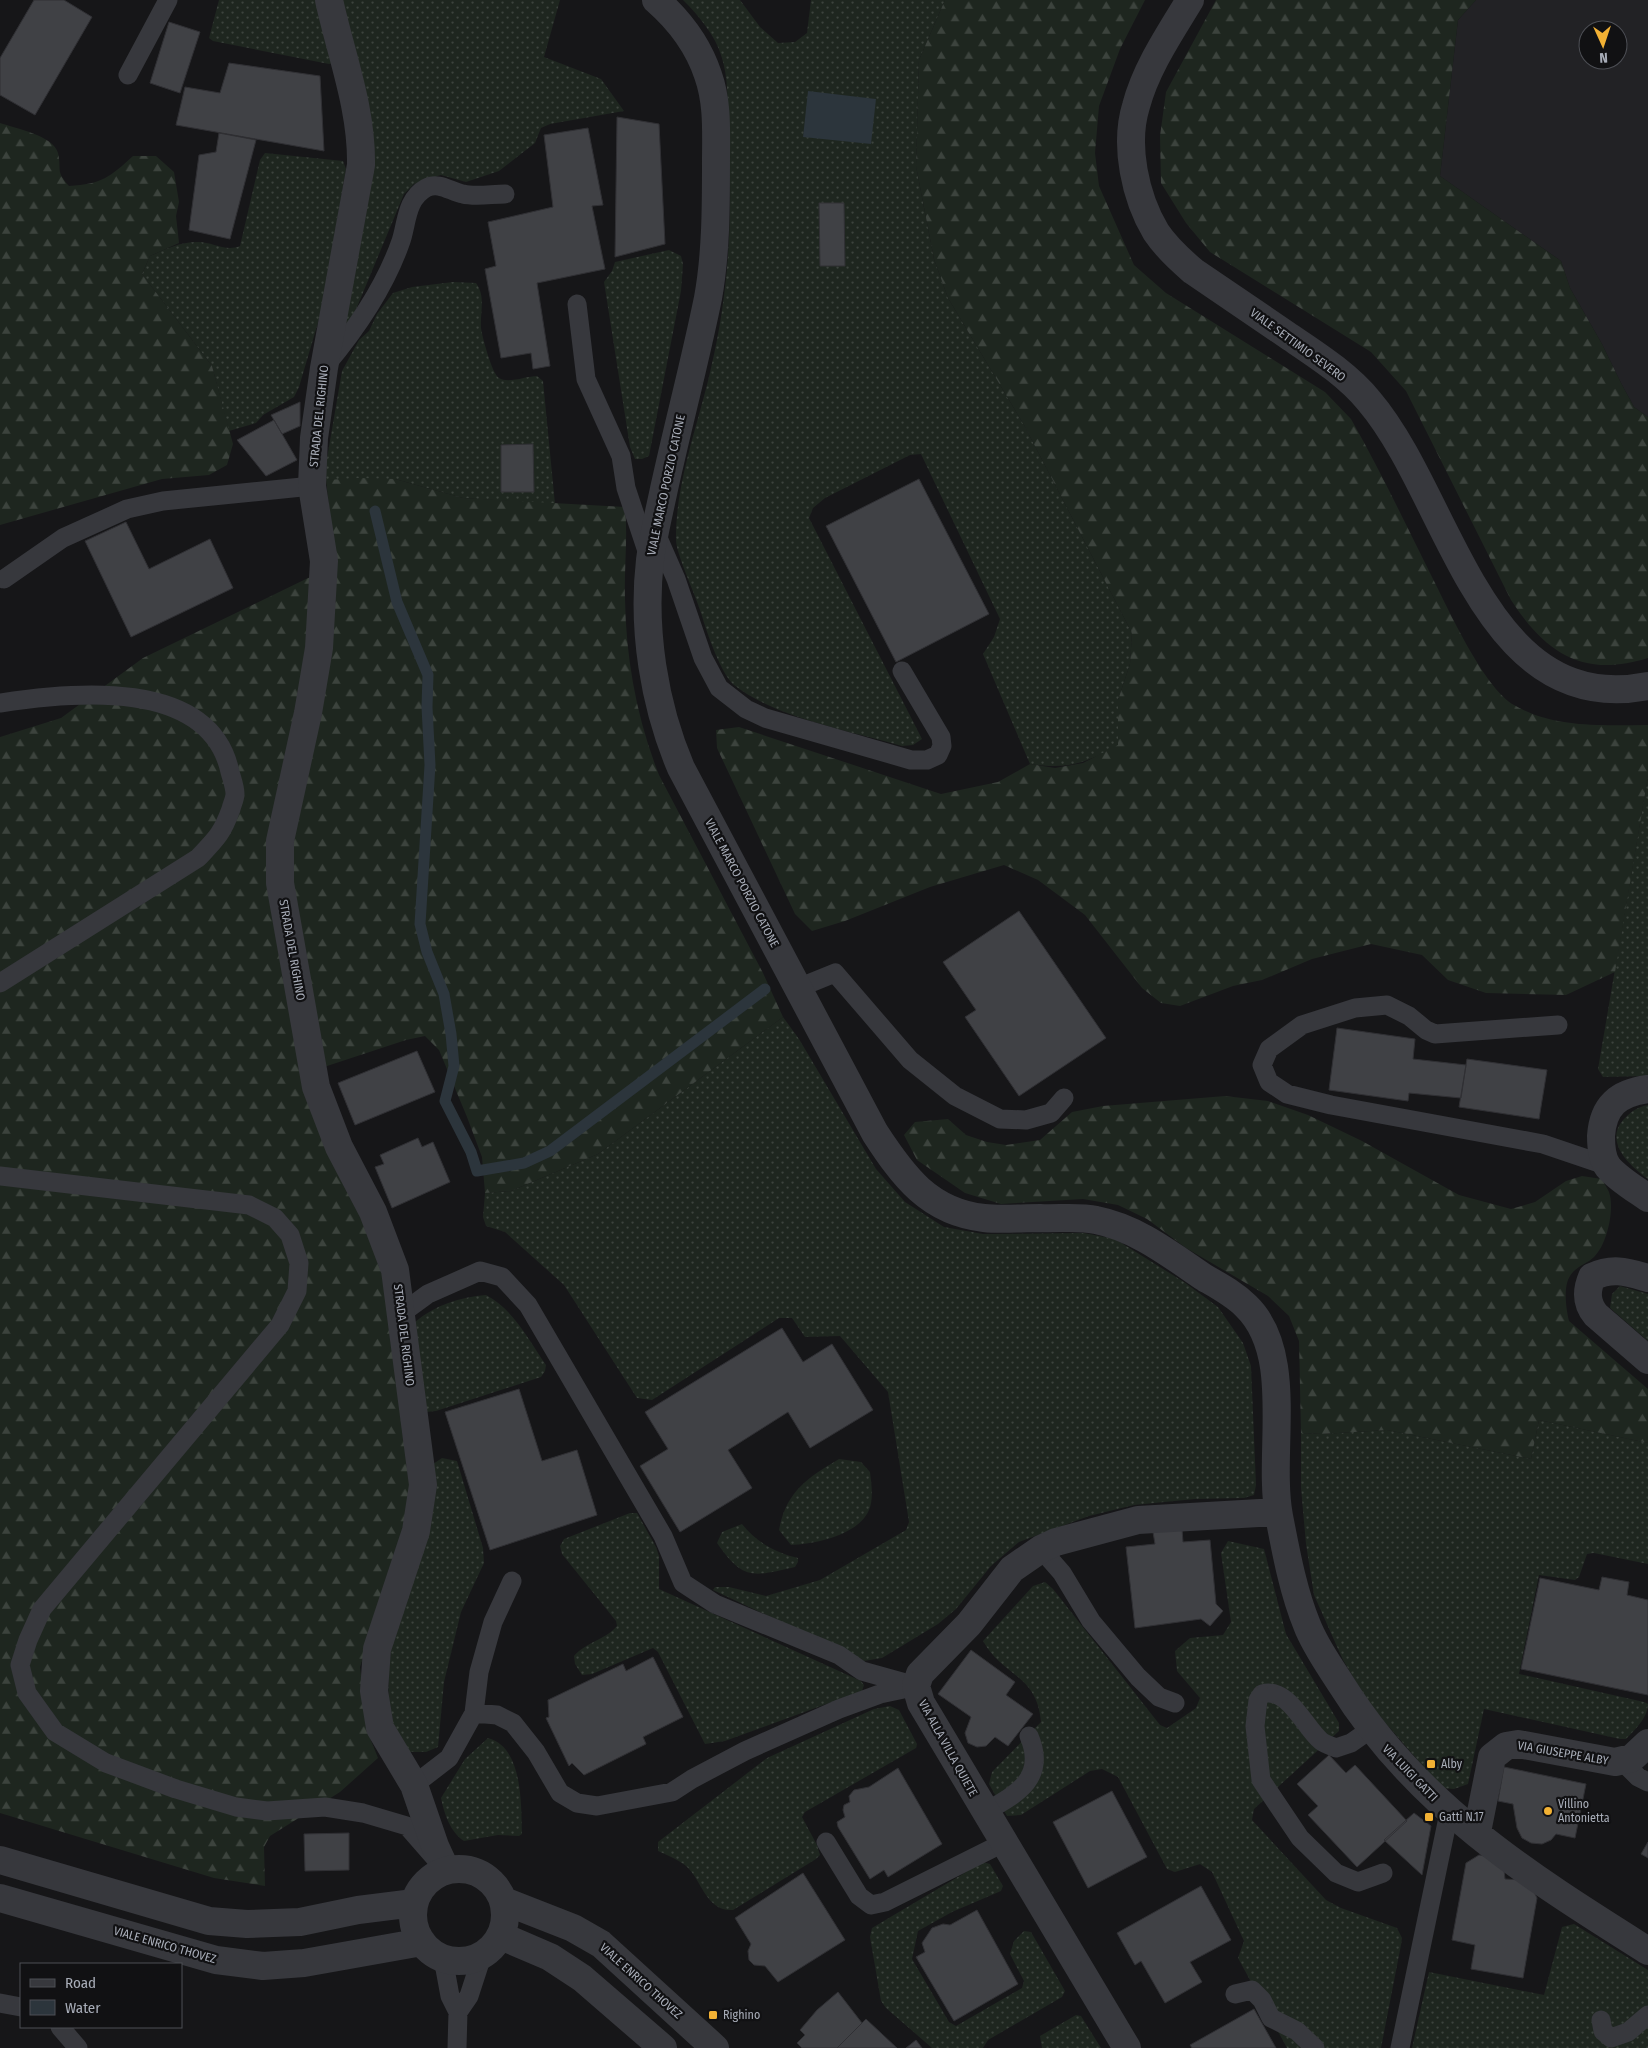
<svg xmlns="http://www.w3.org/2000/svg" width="1648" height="2048" viewBox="0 0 1648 2048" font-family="'Fira Sans Condensed',sans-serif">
<defs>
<pattern id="grass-dots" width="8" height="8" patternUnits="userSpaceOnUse" patternTransform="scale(1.25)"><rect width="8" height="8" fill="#1e261f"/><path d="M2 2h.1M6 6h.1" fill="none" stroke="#3c433d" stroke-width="1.8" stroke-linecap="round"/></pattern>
<pattern id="forest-firs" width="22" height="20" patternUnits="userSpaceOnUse" patternTransform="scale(1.25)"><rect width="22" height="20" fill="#1e261f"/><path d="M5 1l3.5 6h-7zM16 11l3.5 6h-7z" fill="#3c433d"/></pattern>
</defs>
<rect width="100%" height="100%" fill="#161618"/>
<path fill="#222225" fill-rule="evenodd" d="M 1476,0 L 1648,0 L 1648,417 L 1634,407 L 1621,383 L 1602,344 L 1570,288 L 1561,261 L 1440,176 L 1458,20 ZM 1588,30 L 1618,30 L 1618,60 L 1588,60 Z"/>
<path fill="url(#grass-dots)" d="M 219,0 L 320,0 L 334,63 L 329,64 L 213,41 L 209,38 Z
M 339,0 L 560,0 L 544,57 L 601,79 L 624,111 L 550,124 L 541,128 L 535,143 L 499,171 L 466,182 L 441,175 L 431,178 L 414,184 L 404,194 L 352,319 L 347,324 L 343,321 L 367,196 Z
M 683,0 L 740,0 L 760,27 L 778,43 L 795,42 L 807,33 L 811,0 L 945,0 L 919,60 L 916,166 L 934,259 L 948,298 L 1024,425 L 1132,633 L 1130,664 L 1118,700 L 1118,746 C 1084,763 1069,770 1030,764 L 983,654 L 994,637 L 1000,619 L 921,454 L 910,455 L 825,498 L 813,508 L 809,518 L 922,739 L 913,745 L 902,746 C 851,731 776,718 734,685 C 721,674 707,633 702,616 C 697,598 676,554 676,540 C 675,484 699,422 711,368 C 730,288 733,208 728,127 C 727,102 729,78 721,55 C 715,35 698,15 683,0 Z
M 265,153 L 343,161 L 346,169 L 322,309 L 299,387 L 294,397 L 263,415 L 256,423 L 229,431 L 212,366 L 142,274 L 150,256 C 166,249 179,242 198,242 C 213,242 225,252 240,246 L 260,160 Z
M 669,250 L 681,256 L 683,264 L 681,291 L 649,456 L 642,459 L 635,459 L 630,447 L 604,282 L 612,271 L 615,262 Z
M 453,282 L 476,283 C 486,297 480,311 481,328 C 482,336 492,374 499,378 C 508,384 527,376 537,376 L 543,381 L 555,504 L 463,498 L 395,479 L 326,480 L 326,464 L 342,371 L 359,340 L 369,331 L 377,314 L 393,293 L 412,287 Z
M 1648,776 L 1648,1076 L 1603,1077 L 1598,1069 Z
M 783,1017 L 799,1039 L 876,1169 L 905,1202 L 944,1227 L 983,1234 L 1084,1233 L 1115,1239 L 1184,1282 L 1218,1307 L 1243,1343 L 1251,1366 L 1256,1485 L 1254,1495 L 1244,1498 L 1195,1499 L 1134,1505 L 1089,1516 L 1019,1542 L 991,1566 L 956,1609 L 938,1624 L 882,1658 L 864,1661 L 713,1590 L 715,1587 L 729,1587 L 766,1596 L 820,1580 L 906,1530 L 909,1522 L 888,1392 L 840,1336 L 805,1337 L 792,1318 L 779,1318 L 652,1400 L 637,1398 L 564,1285 L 505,1232 L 486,1226 L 483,1217 L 485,1193 L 511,1191 L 598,1154 Z
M 1648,1105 L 1648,1179 C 1630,1166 1602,1141 1625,1118 C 1632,1111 1637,1107 1648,1105 Z
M 1620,1286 L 1648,1294 L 1648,1341 L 1610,1308 L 1612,1294 Z
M 486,1295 C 514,1310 528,1339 546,1365 L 545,1371 L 541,1377 L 436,1411 L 426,1412 L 415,1322 C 435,1305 460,1297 486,1295 Z
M 1539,1420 L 1648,1443 L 1648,1564 L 1594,1553 L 1587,1554 L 1579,1577 L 1575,1580 L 1539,1575 L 1519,1674 L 1644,1702 L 1648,1704 C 1648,1717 1635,1730 1626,1739 L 1620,1739 L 1484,1709 L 1468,1784 L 1454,1789 L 1442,1788 L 1369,1704 L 1343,1660 L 1314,1595 L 1306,1544 L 1301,1488 L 1301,1433 L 1322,1434 L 1387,1430 L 1531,1459 Z
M 442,1458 L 457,1461 L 483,1548 L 484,1563 L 461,1612 L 444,1682 L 438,1747 L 426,1752 L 409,1752 C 405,1746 400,1739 396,1732 C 384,1708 389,1666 392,1640 L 433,1464 Z
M 839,1459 L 861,1462 L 870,1472 C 871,1481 873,1493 871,1503 C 866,1534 816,1544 791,1545 L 779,1530 C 786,1492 807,1478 839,1459 Z
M 630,1513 L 637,1513 L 656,1547 L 659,1556 L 659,1589 L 861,1681 L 864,1685 L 862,1691 L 725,1741 L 705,1744 L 658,1652 L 653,1648 L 592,1674 L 582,1675 L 575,1664 L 574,1656 C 586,1642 605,1640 617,1626 L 616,1621 L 562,1554 L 560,1546 L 564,1539 Z
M 742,1524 C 756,1542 776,1553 798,1558 L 798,1562 L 795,1567 C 754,1576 744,1582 717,1543 L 722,1532 Z
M 1228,1541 L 1264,1549 L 1286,1634 L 1339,1723 L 1339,1731 L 1254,1809 L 1252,1820 L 1326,1900 L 1341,1908 L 1397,1928 L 1402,1938 L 1401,1945 L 1381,2048 L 1287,2048 L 1238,1958 L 1244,1941 L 1212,1872 L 1200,1864 L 1175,1872 L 1167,1869 L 1118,1777 L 1102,1769 L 1090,1771 L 1021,1815 L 1007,1816 L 989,1784 L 992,1772 L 1041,1722 C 1037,1674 1003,1677 983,1641 L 1033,1586 L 1045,1582 L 1053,1589 L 1160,1725 L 1167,1728 L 1196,1708 L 1200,1698 L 1177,1671 L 1175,1651 L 1190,1638 L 1223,1635 L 1231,1622 L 1221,1553 Z
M 890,1706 L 899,1710 L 917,1744 L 916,1748 L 805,1812 L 802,1817 L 817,1845 L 820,1855 L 816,1859 L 733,1910 C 706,1912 702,1880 686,1866 C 679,1860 667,1855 658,1851 L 658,1842 L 767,1758 L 874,1709 Z
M 488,1738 C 523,1747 521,1804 522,1834 L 519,1836 L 498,1835 L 464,1841 C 450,1832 444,1813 441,1798 L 465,1759 Z
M 983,1862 L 990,1864 L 1003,1886 L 1001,1891 L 952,1912 L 918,1931 L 912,1959 L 949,2022 L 956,2026 L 1022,1988 L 1024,1981 L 1010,1954 L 1014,1941 L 1024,1931 L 1031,1932 L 1065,1991 L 1062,1997 L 988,2040 L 983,2048 L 932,2048 L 886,2008 L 881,2001 L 870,1937 L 872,1928 Z
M 1574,1924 L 1648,1970 L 1648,2048 L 1412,2048 L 1429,1972 L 1544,1995 L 1562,1927 Z
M 1076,2015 L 1081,2016 L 1101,2048 L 1042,2048 L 1040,2036 Z"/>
<path fill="url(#forest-firs)" d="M 945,0 L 1145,0 L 1120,49 L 1099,106 L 1095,153 L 1099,186 L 1134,265 L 1166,293 L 1325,392 L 1351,419 C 1380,470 1405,523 1431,575 C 1448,608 1483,687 1514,705 C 1554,729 1603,725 1648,725 L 1648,776 L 1615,972 L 1566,995 L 1486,993 L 1448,980 L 1422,955 L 1371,944 L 1312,959 L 1262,980 L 1233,986 L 1180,1006 L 1161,1003 L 1142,988 L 1085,915 L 1038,880 L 1004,865 L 930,887 L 845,921 L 812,931 L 795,914 L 717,748 L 716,730 L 739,727 L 941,794 L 998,782 L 1030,764 L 1055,768 L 1083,763 L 1118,745 L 1118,700 L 1130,664 L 1132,633 L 1024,425 L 948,298 L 934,259 L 916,166 L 919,60 Z
M 1216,0 L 1476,0 L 1458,20 L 1440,176 L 1561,261 L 1570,288 L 1602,344 L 1621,383 L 1634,407 L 1648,417 L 1648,658 C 1584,678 1546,654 1511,600 L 1406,391 L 1371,352 L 1210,252 L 1186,223 L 1161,183 L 1160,136 L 1166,92 Z
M 0,123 C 15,128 54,136 58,153 C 62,171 55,170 69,186 C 102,184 110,177 133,156 L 156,156 L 174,172 L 179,202 L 176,216 L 179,243 L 150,256 L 142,274 L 212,366 L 233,444 L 227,465 L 209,475 L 162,479 L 0,525 Z
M 358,478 L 395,479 L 463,498 L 625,507 C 628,538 624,568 625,599 C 626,660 637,719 659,775 L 763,973 L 783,1017 L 598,1154 L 511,1191 L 485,1193 L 482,1157 L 467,1117 L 439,1050 L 425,1036 L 406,1040 L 324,1067 L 394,1313 L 414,1488 L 380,1607 L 360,1667 L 368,1733 L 378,1758 L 340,1792 L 270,1836 L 264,1847 L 265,1886 L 214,1878 L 0,1813 L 0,737 L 61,718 L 143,658 L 308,578 L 331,574 L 335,559 L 326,480 Z
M 1225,1096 L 1268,1101 L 1308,1115 L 1362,1141 L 1459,1195 L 1511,1209 L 1535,1202 L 1566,1181 L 1582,1176 L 1602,1179 C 1604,1183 1607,1188 1609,1192 C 1615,1209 1607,1245 1594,1257 C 1587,1264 1576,1266 1570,1276 C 1563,1287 1566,1308 1569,1321 L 1648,1389 L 1648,1443 L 1539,1420 L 1531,1459 L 1387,1430 L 1322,1434 L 1301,1433 L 1299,1341 L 1289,1316 L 1268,1296 L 1186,1248 L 1147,1219 L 1118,1205 L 1083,1199 L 1001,1204 L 965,1193 L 917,1160 L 904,1135 L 915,1122 L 948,1119 L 966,1135 L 987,1142 L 1006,1145 L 1040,1140 L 1072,1112 L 1103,1106 Z"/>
<path fill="#2c353c" d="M 808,91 L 876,99 L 871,144 L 803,137 Z"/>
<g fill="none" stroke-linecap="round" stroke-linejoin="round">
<path stroke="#2c353c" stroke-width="11" d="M 375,511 L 397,602 L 428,675 L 427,707 L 430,765 L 420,924 L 427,952 L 444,994 L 451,1034 L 454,1066 L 445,1101 L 471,1152 L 477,1171 L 524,1163 L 550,1151 L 765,989"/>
</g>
<path fill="#404145" stroke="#303034" d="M 34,0 L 64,0 L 92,17 L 35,115 L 0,95 L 0,58 Z
M 169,22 L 200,32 L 180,93 L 150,83 Z
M 229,63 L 320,76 L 324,151 L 176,125 L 185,87 L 220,93 Z
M 617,117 L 659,124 L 665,244 L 615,257 Z
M 588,128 L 603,205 L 592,206 L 605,269 L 537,283 L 550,366 L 533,369 L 531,353 L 501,358 L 485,269 L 496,266 L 488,222 L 553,207 L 544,135 Z
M 219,133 L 256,140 L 230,239 L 189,230 L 199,155 L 216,152 Z
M 819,203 L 844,203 L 845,266 L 820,266 Z
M 300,402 L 300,426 L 282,434 L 271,415 Z
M 274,420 L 297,460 L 266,476 L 237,440 Z
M 533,444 L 534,492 L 501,492 L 501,445 Z
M 919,479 L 989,614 L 896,662 L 826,526 Z
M 126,522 L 149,569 L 210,539 L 233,588 L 131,637 L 85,541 Z
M 1019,911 L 1106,1038 L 1019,1096 L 965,1017 L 976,1010 L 943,962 Z
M 1337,1028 L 1415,1039 L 1413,1059 L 1466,1065 L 1461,1098 L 1409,1093 L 1408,1101 L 1329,1090 Z
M 417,1051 L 435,1092 L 355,1125 L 338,1083 Z
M 1467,1059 L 1547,1070 L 1539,1119 L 1459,1107 Z
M 418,1138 L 422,1147 L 433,1142 L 450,1182 L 392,1208 L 375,1167 L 384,1164 L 380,1155 Z
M 782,1328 L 803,1362 L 832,1344 L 873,1410 L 810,1448 L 788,1412 L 728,1450 L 752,1488 L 680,1532 L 640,1466 L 668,1449 L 645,1412 Z
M 519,1389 L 542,1461 L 577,1450 L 597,1515 L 490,1550 L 445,1412 Z
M 1182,1529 L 1183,1542 L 1210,1540 L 1216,1604 L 1223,1611 L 1210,1626 L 1201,1619 L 1135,1628 L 1126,1547 L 1155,1544 L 1153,1532 Z
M 1602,1577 L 1629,1582 L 1627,1595 L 1648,1600 L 1648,1695 L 1521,1669 L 1540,1578 L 1599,1590 Z
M 971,1650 L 1015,1682 L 1006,1695 L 1033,1714 L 1008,1746 L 995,1737 L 986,1746 L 977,1747 L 968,1743 L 965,1733 L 971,1717 L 938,1694 Z
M 653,1657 L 683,1717 L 643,1737 L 646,1744 L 584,1775 L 572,1763 L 569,1766 L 546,1718 L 549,1717 L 548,1700 L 623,1664 L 626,1671 Z
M 1329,1755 L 1346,1773 L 1355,1765 L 1407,1821 L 1357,1867 L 1308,1815 L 1318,1806 L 1297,1784 Z
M 1504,1767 L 1586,1784 L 1575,1838 L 1556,1834 L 1551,1840 L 1542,1844 L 1531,1843 L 1522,1838 L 1517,1828 L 1513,1804 L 1498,1801 Z
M 898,1768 L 942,1844 L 888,1877 L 884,1870 L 870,1879 L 838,1827 L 837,1822 L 845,1817 L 843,1810 L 844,1805 L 850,1802 L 849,1796 L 854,1790 L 869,1787 Z
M 1112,1791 L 1147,1857 L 1088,1888 L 1053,1822 Z
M 1414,1813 L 1431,1826 L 1422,1875 L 1384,1840 Z
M 349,1833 L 349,1870 L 305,1871 L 304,1834 Z
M 1648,1842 L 1648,1858 L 1641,1854 Z
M 1479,1855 L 1496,1858 L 1504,1870 L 1505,1879 L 1522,1880 L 1532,1888 L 1537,1898 L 1523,1978 L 1471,1969 L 1475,1945 L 1452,1940 L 1466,1863 Z
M 803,1873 L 845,1940 L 778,1982 L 765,1966 L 754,1965 L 749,1960 L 748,1951 L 751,1944 L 735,1918 Z
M 1201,1886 L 1231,1940 L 1190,1962 L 1202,1982 L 1165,2003 L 1141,1961 L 1135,1965 L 1117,1933 Z
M 977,1910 L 1018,1984 L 954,2021 L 916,1957 L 925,1952 L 922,1943 L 932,1928 L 943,1924 L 950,1925 Z
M 838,1992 L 862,2023 L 837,2048 L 802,2048 L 797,2043 L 805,2035 L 800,2030 L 817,2010 Z
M 1254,2009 L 1276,2048 L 1192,2048 L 1190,2045 Z
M 866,2019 L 897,2048 L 837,2048 Z
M 916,2040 L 922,2048 L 906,2048 Z"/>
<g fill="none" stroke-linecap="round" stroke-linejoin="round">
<path stroke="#37383d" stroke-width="19" d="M 128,75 L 168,0
M 577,304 L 586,379 L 621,456 L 626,488 L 648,554
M 326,365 C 357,328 385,287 401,241 C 407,223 406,199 426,188 C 439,181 451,192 463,194 C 475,197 492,194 505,194
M 655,531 L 676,579 L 703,658 L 719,688 L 746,709 L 765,718 L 911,760 L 927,760 L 938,755 L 942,746 L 941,737 L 902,671
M 4,579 L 63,538 L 127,509 L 163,501 L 312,486
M 0,703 C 71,692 210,677 230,772 C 232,779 235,787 235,794 C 235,799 232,804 231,809 C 222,834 216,839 198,858 L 0,983
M 798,988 L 835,973 L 910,1060 L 955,1096 L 1000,1119 L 1026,1120 L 1051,1113 L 1064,1098
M 1558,1025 L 1435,1034 L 1426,1030 L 1409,1016 L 1387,1005 L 1355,1008 L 1302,1025 L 1269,1049 L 1262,1065 L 1269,1082 L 1287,1094 L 1331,1105 L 1543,1144 L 1608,1166
M 0,1176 L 249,1205 L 275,1218 L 290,1235 L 299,1263 L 297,1291 L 280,1325 L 42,1609 L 28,1640 L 20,1665 L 27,1693 L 55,1732 L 106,1763 L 176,1789 L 236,1807 L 267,1811 L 325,1807 L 363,1813 L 407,1826 L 435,1858
M 402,1313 L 428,1294 L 480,1271 L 502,1277 L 528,1305 L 663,1536 L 683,1583 L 715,1604 L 839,1655 L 862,1671 L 916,1686
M 1041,1549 L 1062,1573 L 1091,1621 L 1138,1677 L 1159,1697 L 1175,1703
M 474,1713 L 497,1715 L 513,1723 L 536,1752 L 560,1793 L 577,1803 L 597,1806 L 672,1792 L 692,1779 L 745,1751 L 839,1709 L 880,1694 L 913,1687
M 1371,1729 L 1351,1743 L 1336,1748 C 1331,1746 1325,1744 1321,1741 C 1305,1728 1288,1686 1262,1694 L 1258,1700 L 1255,1726 L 1261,1780 L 1300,1838 L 1336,1873 L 1358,1882 L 1383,1873
M 1622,1761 L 1638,1777 L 1648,1782
M 414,1785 L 449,1758 L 474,1713 L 479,1672 L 493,1622 L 512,1581
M 985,1812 C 1017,1794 1047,1778 1029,1736
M 826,1842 L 859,1896 L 871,1905 L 885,1902 L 1003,1843
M 443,1958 L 450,1996 L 458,2012
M 1235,1994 L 1252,1990 L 1262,2000 L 1271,2018 L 1297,2031 L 1315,2048
M 0,2003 L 21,2007
M 1601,2020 L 1603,2031 L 1611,2038 L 1628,2032 L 1648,2015
M 60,2027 L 78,2048
M 457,2048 L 458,2012 L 469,1996 L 482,1956
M 1400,2048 L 1449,1813"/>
<path stroke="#37383d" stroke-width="28" d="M 329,0 C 341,55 362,108 361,165 L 324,368 L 314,438 L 312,486 L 324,561 L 319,648 L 308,713 L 280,841 L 280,883 L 316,1087 L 339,1147 L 373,1212 L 395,1270 L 423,1485 L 416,1531 L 377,1649 L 374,1691 L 380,1728 L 414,1785 L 435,1846 L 446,1870
M 656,0 C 680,21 698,45 708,75 C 718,103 716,133 716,162 C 716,207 716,254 708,298 C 695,362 678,425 664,489 C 659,513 653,537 650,560 C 642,629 654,705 681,768 L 875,1133 C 903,1176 929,1212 984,1218 C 1002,1220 1021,1218 1040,1218 C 1058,1219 1078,1216 1096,1220 C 1137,1228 1171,1255 1205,1278 C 1219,1286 1234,1294 1246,1306 C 1296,1354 1267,1452 1279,1516 C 1286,1552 1293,1591 1307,1625 C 1315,1646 1329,1665 1341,1684 C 1417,1806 1529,1876 1648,1951
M 1190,0 C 1170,33 1146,68 1136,106 C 1124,145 1135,197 1156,232 C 1166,247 1179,259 1193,271 C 1224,292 1255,313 1287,335 C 1315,354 1347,374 1369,401 C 1451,497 1482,719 1648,686
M 1648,1089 C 1618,1093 1603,1106 1601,1136 C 1601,1146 1602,1159 1608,1167 C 1618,1179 1635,1189 1648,1198
M 1648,1278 C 1627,1272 1613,1267 1592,1277 C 1586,1291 1586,1303 1596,1315 L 1648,1360
M 1477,1832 L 1492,1757 L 1506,1746 L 1518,1744 L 1615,1762 L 1632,1758 L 1648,1743
M 1127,2048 L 930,1718 L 921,1703 L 916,1686 L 920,1674 L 969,1624 L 1012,1569 L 1041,1549 L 1056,1542 L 1138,1520 L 1278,1512"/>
<path stroke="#37383d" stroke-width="28" d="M 0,1860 L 209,1921 L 247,1924 L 300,1922 L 358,1910 L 414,1903
M413 1915a46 46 0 1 1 92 0a46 46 0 1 1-92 0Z
M 0,1898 L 216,1960 L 263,1966 L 304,1963 L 422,1942
M 504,1901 L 573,1928 L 601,1944 L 715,2048
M 501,1936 L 550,1957 L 582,1978 L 663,2048"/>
</g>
<g fill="#f2b134" stroke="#111113" stroke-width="2">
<rect x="1426" y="1759" width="10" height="10" rx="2.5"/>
<circle cx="1548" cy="1811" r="5"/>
<rect x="1424" y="1812" width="10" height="10" rx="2.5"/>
<rect x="708" y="2010" width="10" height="10" rx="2.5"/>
</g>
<g text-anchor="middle" stroke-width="4.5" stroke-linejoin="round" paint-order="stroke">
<g font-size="12" fill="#a8adb8" stroke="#111113">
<text transform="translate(1298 345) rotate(36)" y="4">VIALE SETTIMIO SEVERO</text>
<text transform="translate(319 416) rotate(-84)" y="4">STRADA DEL RIGHINO</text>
<text transform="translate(666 485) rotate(-78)" y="4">VIALE MARCO PORZIO CATONE</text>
<text transform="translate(742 883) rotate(62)" y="4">VIALE MARCO PORZIO CATONE</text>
<text transform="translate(292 950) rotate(80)" y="4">STRADA DEL RIGHINO</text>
<text transform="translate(404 1335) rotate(83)" y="4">STRADA DEL RIGHINO</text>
<text transform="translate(948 1748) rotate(61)" y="4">VIA ALLA VILLA QUIETE</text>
<text transform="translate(1563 1753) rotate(10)" y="4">VIA GIUSEPPE ALBY</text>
<text transform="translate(1410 1773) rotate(46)" y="4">VIA LUIGI GATTI</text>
<text transform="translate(165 1945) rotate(16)" y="4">VIALE ENRICO THOVEZ</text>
<text transform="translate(641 1981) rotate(42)" y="4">VIALE ENRICO THOVEZ</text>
</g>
<g font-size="12" fill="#a8adb8" stroke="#111113" text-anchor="start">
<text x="1441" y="1768">Alby</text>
<text x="1558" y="1808">Villino<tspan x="1558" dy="14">Antonietta</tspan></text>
<text x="1439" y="1821">Gatti N.17</text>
<text x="723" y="2019">Righino</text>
</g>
</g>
<rect x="20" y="1963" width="162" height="65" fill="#111113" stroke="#4d4f55"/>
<rect x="30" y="1979" width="25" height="8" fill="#37383d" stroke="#4d4f55"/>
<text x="65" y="1988" font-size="15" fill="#a8adb8">Road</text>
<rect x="30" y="2000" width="25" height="15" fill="#2c353c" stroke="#4d4f55"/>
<text x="65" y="2013" font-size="15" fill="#a8adb8">Water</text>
<g transform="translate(1603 45) rotate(177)"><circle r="24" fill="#111113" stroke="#4d4f55"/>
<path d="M0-4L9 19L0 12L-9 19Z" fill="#f2b134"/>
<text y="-8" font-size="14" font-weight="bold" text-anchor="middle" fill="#a8adb8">N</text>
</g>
</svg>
